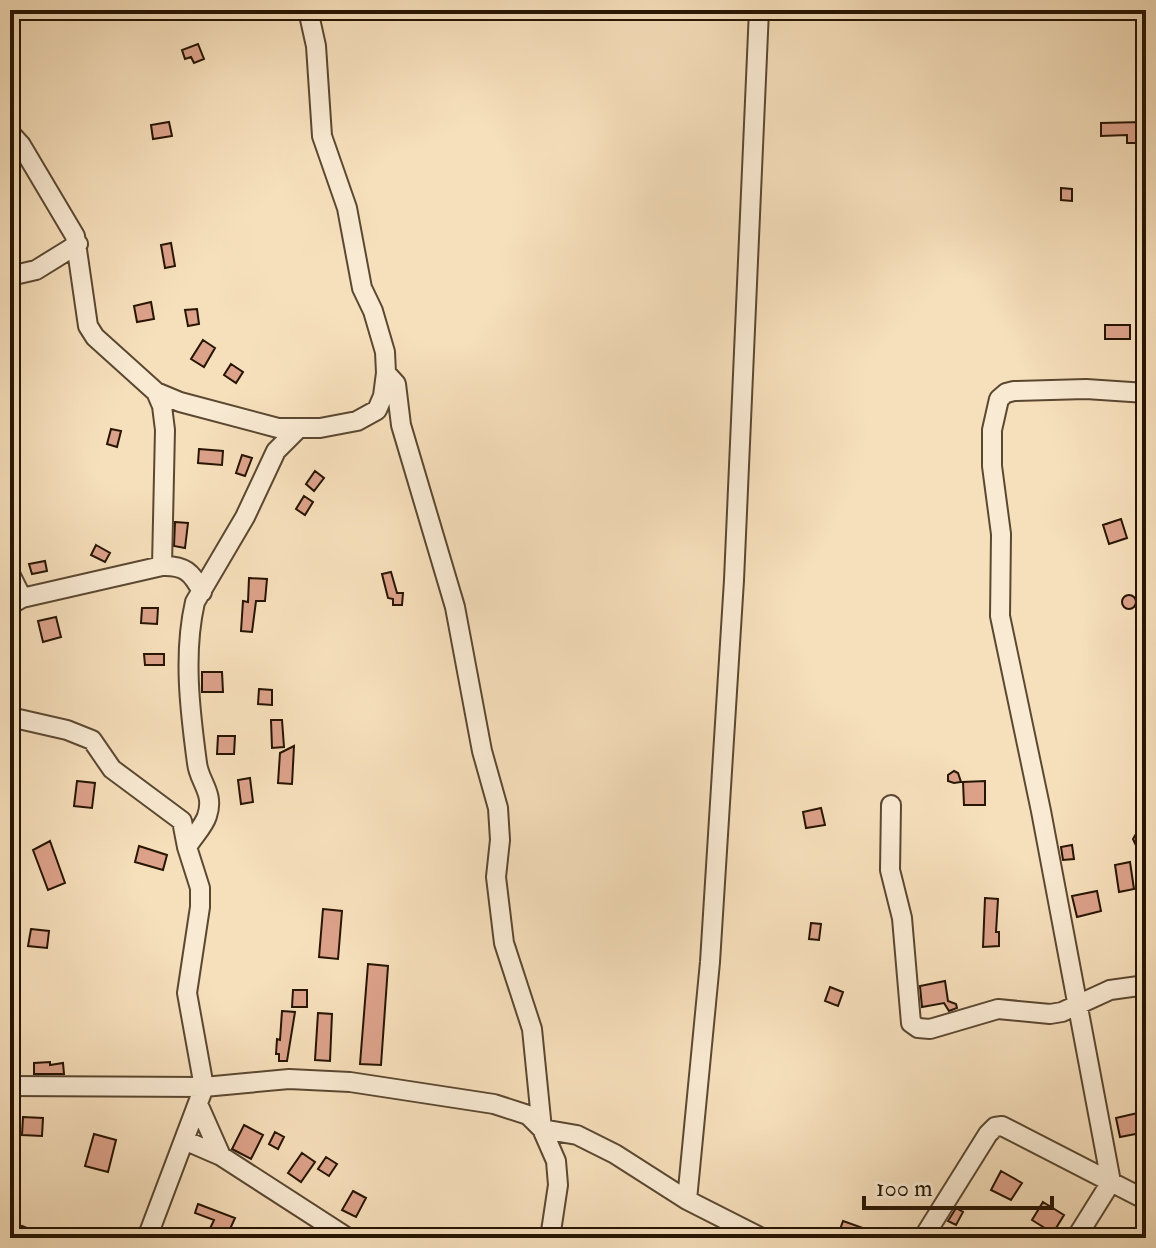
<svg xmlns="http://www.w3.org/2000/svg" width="1156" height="1248" viewBox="0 0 1156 1248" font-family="'IM FELL Double Pica',serif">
<rect width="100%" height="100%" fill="#f6dfbb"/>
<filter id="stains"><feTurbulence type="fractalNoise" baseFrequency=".0025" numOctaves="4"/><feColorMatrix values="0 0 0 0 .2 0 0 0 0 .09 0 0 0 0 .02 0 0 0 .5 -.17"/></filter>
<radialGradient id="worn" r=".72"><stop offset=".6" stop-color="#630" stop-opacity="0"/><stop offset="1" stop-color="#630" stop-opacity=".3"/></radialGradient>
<path fill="#dca28a" stroke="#271503" stroke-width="2" d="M 198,44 L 204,59 L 194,63 L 191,57 L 185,59 L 182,50 Z
M 169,122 L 172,136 L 153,139 L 151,125 Z
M 1142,122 L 1143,134 L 1138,134 L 1139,143 L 1127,143 L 1127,135 L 1101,136 L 1101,123 Z
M 1061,188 L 1072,189 L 1072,201 L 1061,200 Z
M 171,243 L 175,266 L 165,268 L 161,245 Z
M 151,302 L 154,319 L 137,322 L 134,306 Z
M 197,309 L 199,324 L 188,326 L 185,310 Z
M 1105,325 L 1130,325 L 1130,339 L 1105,339 Z
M 203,340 L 215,348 L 204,367 L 191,359 Z
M 231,364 L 243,372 L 236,383 L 224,375 Z
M 111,429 L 121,431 L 117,447 L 107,444 Z
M 199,449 L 223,451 L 222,465 L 198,463 Z
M 242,455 L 252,458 L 245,476 L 236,473 Z
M 315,471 L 324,478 L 314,491 L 306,484 Z
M 304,496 L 313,502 L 305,515 L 296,509 Z
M 1121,519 L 1127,538 L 1109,544 L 1103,525 Z
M 175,522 L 188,523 L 185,548 L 174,546 Z
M 96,545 L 110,553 L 105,562 L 91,555 Z
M 45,561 L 47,571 L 32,574 L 29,564 Z
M 391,572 L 397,593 L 403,593 L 402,605 L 393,605 L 393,599 L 388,598 L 382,574 Z
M 249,578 L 267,579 L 265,601 L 256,601 L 252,632 L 241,631 L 243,601 L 248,602 Z
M1122 602a7 7 0 1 1 14 0a7 7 0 1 1-14 0Z
M 142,608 L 158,608 L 157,624 L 141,623 Z
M 56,617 L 61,637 L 43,642 L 38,621 Z
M 144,654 L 164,654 L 164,665 L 145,665 Z
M 202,672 L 222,672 L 223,692 L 202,692 Z
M 259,689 L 272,690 L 272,705 L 258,704 Z
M 271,720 L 282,720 L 284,747 L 272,748 Z
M 218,736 L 235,736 L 234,754 L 217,754 Z
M 294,746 L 292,784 L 278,783 L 280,753 Z
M 954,771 L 958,773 L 961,782 L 954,783 L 948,781 L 948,775 Z
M 250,778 L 253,802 L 241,804 L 238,780 Z
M 77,781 L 95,783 L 92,808 L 74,806 Z
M 985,781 L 985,805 L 964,805 L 963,782 Z
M 821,808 L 825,825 L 806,828 L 803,812 Z
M 1146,832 L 1146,849 L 1138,850 L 1133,839 L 1136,834 Z
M 50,841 L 65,883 L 48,890 L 33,850 Z
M 1072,845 L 1074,859 L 1063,860 L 1061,847 Z
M 139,846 L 167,855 L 163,870 L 135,862 Z
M 1130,862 L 1134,889 L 1119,892 L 1115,865 Z
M 1097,891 L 1101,911 L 1077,917 L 1072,896 Z
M 985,898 L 998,899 L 996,932 L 999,932 L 999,946 L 983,947 Z
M 323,909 L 342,911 L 338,959 L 319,957 Z
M 811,923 L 821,924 L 819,940 L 809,939 Z
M 31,929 L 49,931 L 47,948 L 28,946 Z
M 368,964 L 388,966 L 381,1065 L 360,1064 Z
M 945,981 L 948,1001 L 956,1004 L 957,1008 L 949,1011 L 944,1003 L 922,1007 L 920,986 Z
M 830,987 L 843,992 L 838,1006 L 825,1001 Z
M 293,990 L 307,990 L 307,1007 L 292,1007 Z
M 282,1011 L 295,1012 L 287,1061 L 279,1061 L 279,1054 L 276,1054 L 277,1039 L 280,1040 Z
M 318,1013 L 332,1014 L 330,1061 L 315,1060 Z
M 50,1062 L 50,1065 L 63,1063 L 64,1074 L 34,1074 L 34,1063 Z
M 1142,1112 L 1146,1132 L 1120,1137 L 1116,1118 Z
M 23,1117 L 43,1118 L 42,1136 L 22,1135 Z
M 244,1125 L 263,1135 L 251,1159 L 232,1149 Z
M 275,1132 L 284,1137 L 278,1149 L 269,1144 Z
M 94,1134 L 116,1140 L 108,1172 L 85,1166 Z
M 302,1153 L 315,1162 L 301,1182 L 288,1173 Z
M 326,1157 L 337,1164 L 329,1176 L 318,1169 Z
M 1001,1171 L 1022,1183 L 1011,1200 L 991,1190 Z
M 353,1191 L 366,1198 L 356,1217 L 342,1210 Z
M 1043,1202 L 1064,1215 L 1053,1233 L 1032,1220 Z
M 198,1204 L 235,1218 L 226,1238 L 214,1238 L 207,1235 L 214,1220 L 195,1213 Z
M 956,1208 L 963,1212 L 956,1225 L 948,1221 Z
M 843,1221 L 863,1228 L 859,1238 L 837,1238 Z
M 22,1226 L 51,1238 L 17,1238 Z"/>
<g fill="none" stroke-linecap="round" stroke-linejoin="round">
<defs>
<path id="minor" d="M 308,10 L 316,46 L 322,136 L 347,208 L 362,288 L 373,311 L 385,352 L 386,373 L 396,384 L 401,425 L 455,607 L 482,751 L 498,808 L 500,840 L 496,877 L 504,943 L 532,1029 L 542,1129 L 556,1161 L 558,1185 L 550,1238
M 10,133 L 21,145 L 75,236 L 88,326 L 95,337 L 156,392 L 180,402 L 278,428 L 320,428 L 357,421 L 377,410 L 383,396 L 386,373
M 10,276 L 36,270 L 78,244
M 156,392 L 162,406 L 165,430 L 162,566
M 10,574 L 22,598
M 10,605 L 22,598 L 162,566 C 184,565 192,572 202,592
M 10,717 L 67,730 L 92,740 L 112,769 L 182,821 L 187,847 L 200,888 L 200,907 L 187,993 L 204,1087 L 147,1238
M 891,805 L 890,870 L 902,918 L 911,1023 L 918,1028 L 930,1029 L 998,1009 L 1050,1014 L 1062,1012 L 1110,990 L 1146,985
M 187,847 C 193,837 204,826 207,816 C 215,793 199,782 197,763 C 190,711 183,654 195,602 L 245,517 L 276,451 L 298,429
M 10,1086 L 204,1087 L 289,1079 L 350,1082 L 494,1104 L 528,1115 L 542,1129 L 577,1135 L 615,1154 L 687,1200 L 762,1238
M 198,1104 L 221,1156
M 184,1140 L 221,1156 L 348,1238
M 687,1200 L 710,962 L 734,580 L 759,10
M 923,1238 L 988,1134 L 995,1127 L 1002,1126 L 1146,1200
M 1076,1238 L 1111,1182 L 1041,811 L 1000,616 L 1001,534 L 992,466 L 992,430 L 999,399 L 1006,393 L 1014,391 L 1086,389 L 1146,393"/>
</defs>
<use href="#minor" stroke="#5b4831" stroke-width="22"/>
<use href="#minor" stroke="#f9ead3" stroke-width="18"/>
</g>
<rect width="1156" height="1248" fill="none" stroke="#f6dfbb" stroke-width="40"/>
<rect x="12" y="12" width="1132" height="1224" fill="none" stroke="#271503" stroke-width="4"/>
<rect x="20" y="20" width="1116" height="1208" fill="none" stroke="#271503" stroke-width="2"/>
<path d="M864 1196v12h188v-12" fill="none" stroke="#271503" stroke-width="4"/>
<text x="876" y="1196" font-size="24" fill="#271503" stroke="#f9ead3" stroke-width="6" paint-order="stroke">100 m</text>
<rect width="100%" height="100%" filter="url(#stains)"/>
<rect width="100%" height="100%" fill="url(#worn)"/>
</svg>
